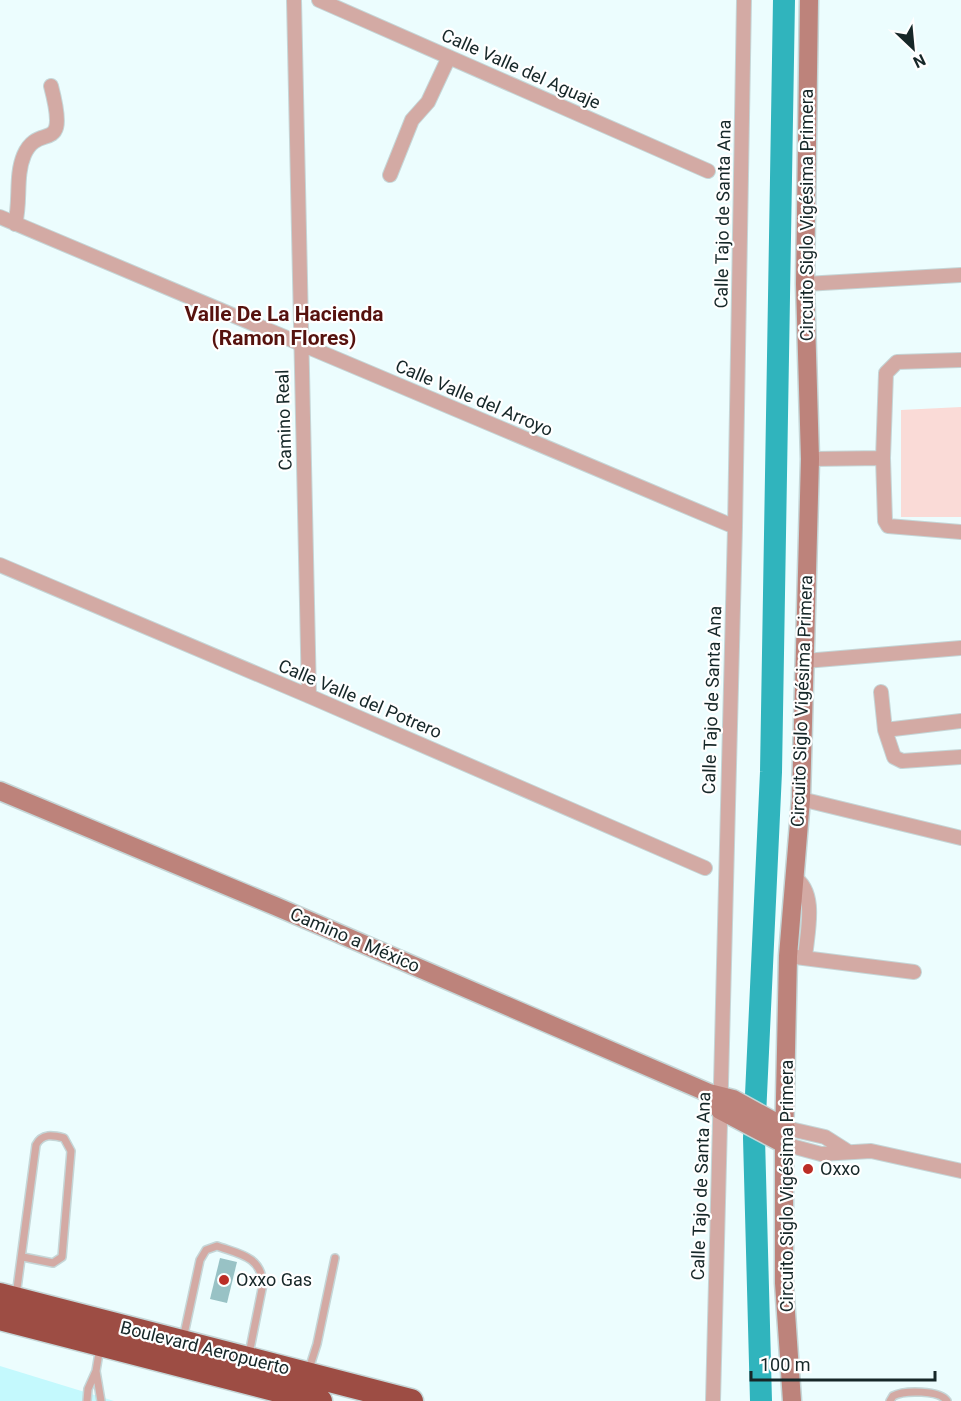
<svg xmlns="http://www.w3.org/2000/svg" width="961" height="1401" viewBox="0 0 961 1401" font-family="Roboto,sans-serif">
<rect width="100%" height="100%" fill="#ecfdfe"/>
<path fill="#c4f9fd" d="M 0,1366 L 114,1401 L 0,1401 Z"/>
<path fill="#fadbd7" d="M 961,407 L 961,517 L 901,517 L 901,410 Z"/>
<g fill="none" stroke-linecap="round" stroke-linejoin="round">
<path stroke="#30b4bd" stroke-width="22" d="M 761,1401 L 754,1138 L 771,772 L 784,0"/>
</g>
<path fill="#98c2c5" d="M 220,1258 L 237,1262 L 227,1303 L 210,1299 Z"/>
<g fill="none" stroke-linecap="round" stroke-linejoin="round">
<defs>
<path id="lane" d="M 16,1296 L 36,1145 C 42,1133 53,1135 64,1138 L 71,1151 L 62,1257 L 53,1263 L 23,1257
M 183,1339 L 200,1260 L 206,1250 L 217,1246 C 239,1254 261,1256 263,1284 L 249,1354
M 100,1347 L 96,1371 L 101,1401
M 309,1369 L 317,1344 L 335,1258
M 87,1401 L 88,1389 L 96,1371
M 890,1401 L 893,1396 C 904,1390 940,1390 947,1401"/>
<path id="street" d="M 294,0 L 309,696
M 319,0 L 708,171
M 390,175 L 412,120 L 428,102 L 449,57
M 0,217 L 735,527
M 15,224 C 21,202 15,176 24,155 C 39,120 70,159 51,86
M 805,284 L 961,275
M 961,360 L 897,362 L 886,373 L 883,458 L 885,521 L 888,526 L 961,532
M 810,459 L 883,458
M 0,565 L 309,696 L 705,868
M 805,661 L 961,648
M 881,692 L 885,730 L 894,757 L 902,761 L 961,757
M 885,730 L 961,721
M 801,799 L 961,838
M 794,877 C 818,893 807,932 805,958
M 788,956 L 914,972
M 786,1128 L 825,1137 L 847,1151
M 784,1144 L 821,1154 L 871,1151 L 961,1171
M 713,1401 L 735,527 L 744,0"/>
<path id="secondary" d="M 0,791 L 275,906 L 709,1093 L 733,1099 L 786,1128
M 709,1093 L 720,1110 L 784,1144
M 792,1401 L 784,1283 L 784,1144 L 788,956 L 801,799 L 810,459 L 805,284 L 809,0"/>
<path id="highway" d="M 0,1295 L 411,1401
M 0,1318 L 320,1401"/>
</defs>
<use href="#lane" stroke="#c5d6d7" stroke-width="10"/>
<use href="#street" stroke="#c5d6d7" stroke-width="16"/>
<use href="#secondary" stroke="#c5d6d7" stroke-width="21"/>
<use href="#highway" stroke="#c5d6d7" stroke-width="27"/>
<use href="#lane" stroke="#d3aaa4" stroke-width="7"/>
<use href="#street" stroke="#d3aaa4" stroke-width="14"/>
<use href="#secondary" stroke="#bd837b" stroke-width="18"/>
<use href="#highway" stroke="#9d4d44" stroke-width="24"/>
</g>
<g fill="#bb2d26" stroke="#fff" stroke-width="2">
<circle cx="808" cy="1169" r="6"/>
<circle cx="224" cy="1280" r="6"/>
</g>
<g text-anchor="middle" stroke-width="4.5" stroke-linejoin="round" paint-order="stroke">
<g font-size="18" fill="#162728" stroke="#fff">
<text transform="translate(521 69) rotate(24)" y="6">Calle Valle del Aguaje</text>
<text transform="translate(723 214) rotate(-89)" y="6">Calle Tajo de Santa Ana</text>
<text transform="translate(807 215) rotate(-90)" y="6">Circuito Siglo Vigésima Primera</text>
<text transform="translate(474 398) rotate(23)" y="6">Calle Valle del Arroyo</text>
<text transform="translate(284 420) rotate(-92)" y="6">Camino Real</text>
<text transform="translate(360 699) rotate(23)" y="6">Calle Valle del Potrero</text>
<text transform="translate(712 700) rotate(-88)" y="6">Calle Tajo de Santa Ana</text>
<text transform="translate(802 701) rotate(-88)" y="6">Circuito Siglo Vigésima Primera</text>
<text transform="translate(355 940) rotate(23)" y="6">Camino a México</text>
<text transform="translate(701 1186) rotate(-88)" y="6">Calle Tajo de Santa Ana</text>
<text transform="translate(787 1186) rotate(-90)" y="6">Circuito Siglo Vigésima Primera</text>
<text transform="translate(205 1348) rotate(14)" y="6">Boulevard Aeropuerto</text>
</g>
<g font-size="18" fill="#162728" stroke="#fff" text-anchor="start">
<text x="820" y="1175">Oxxo</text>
<text x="236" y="1286">Oxxo Gas</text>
</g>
<g font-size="21" font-weight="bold" fill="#56120e" stroke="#fff">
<text x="284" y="321">Valle De La Hacienda<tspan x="284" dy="24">(Ramon Flores)</tspan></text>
</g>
</g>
<g transform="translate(913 48) rotate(154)" stroke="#ffffff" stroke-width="4.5" paint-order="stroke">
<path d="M0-4.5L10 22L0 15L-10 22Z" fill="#162728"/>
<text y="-9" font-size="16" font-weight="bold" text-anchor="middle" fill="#162728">N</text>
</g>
<path d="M751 1371v9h184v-9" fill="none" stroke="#162728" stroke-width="3"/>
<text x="760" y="1371" font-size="18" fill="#162728" stroke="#ffffff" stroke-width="4.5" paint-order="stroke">100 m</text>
</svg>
